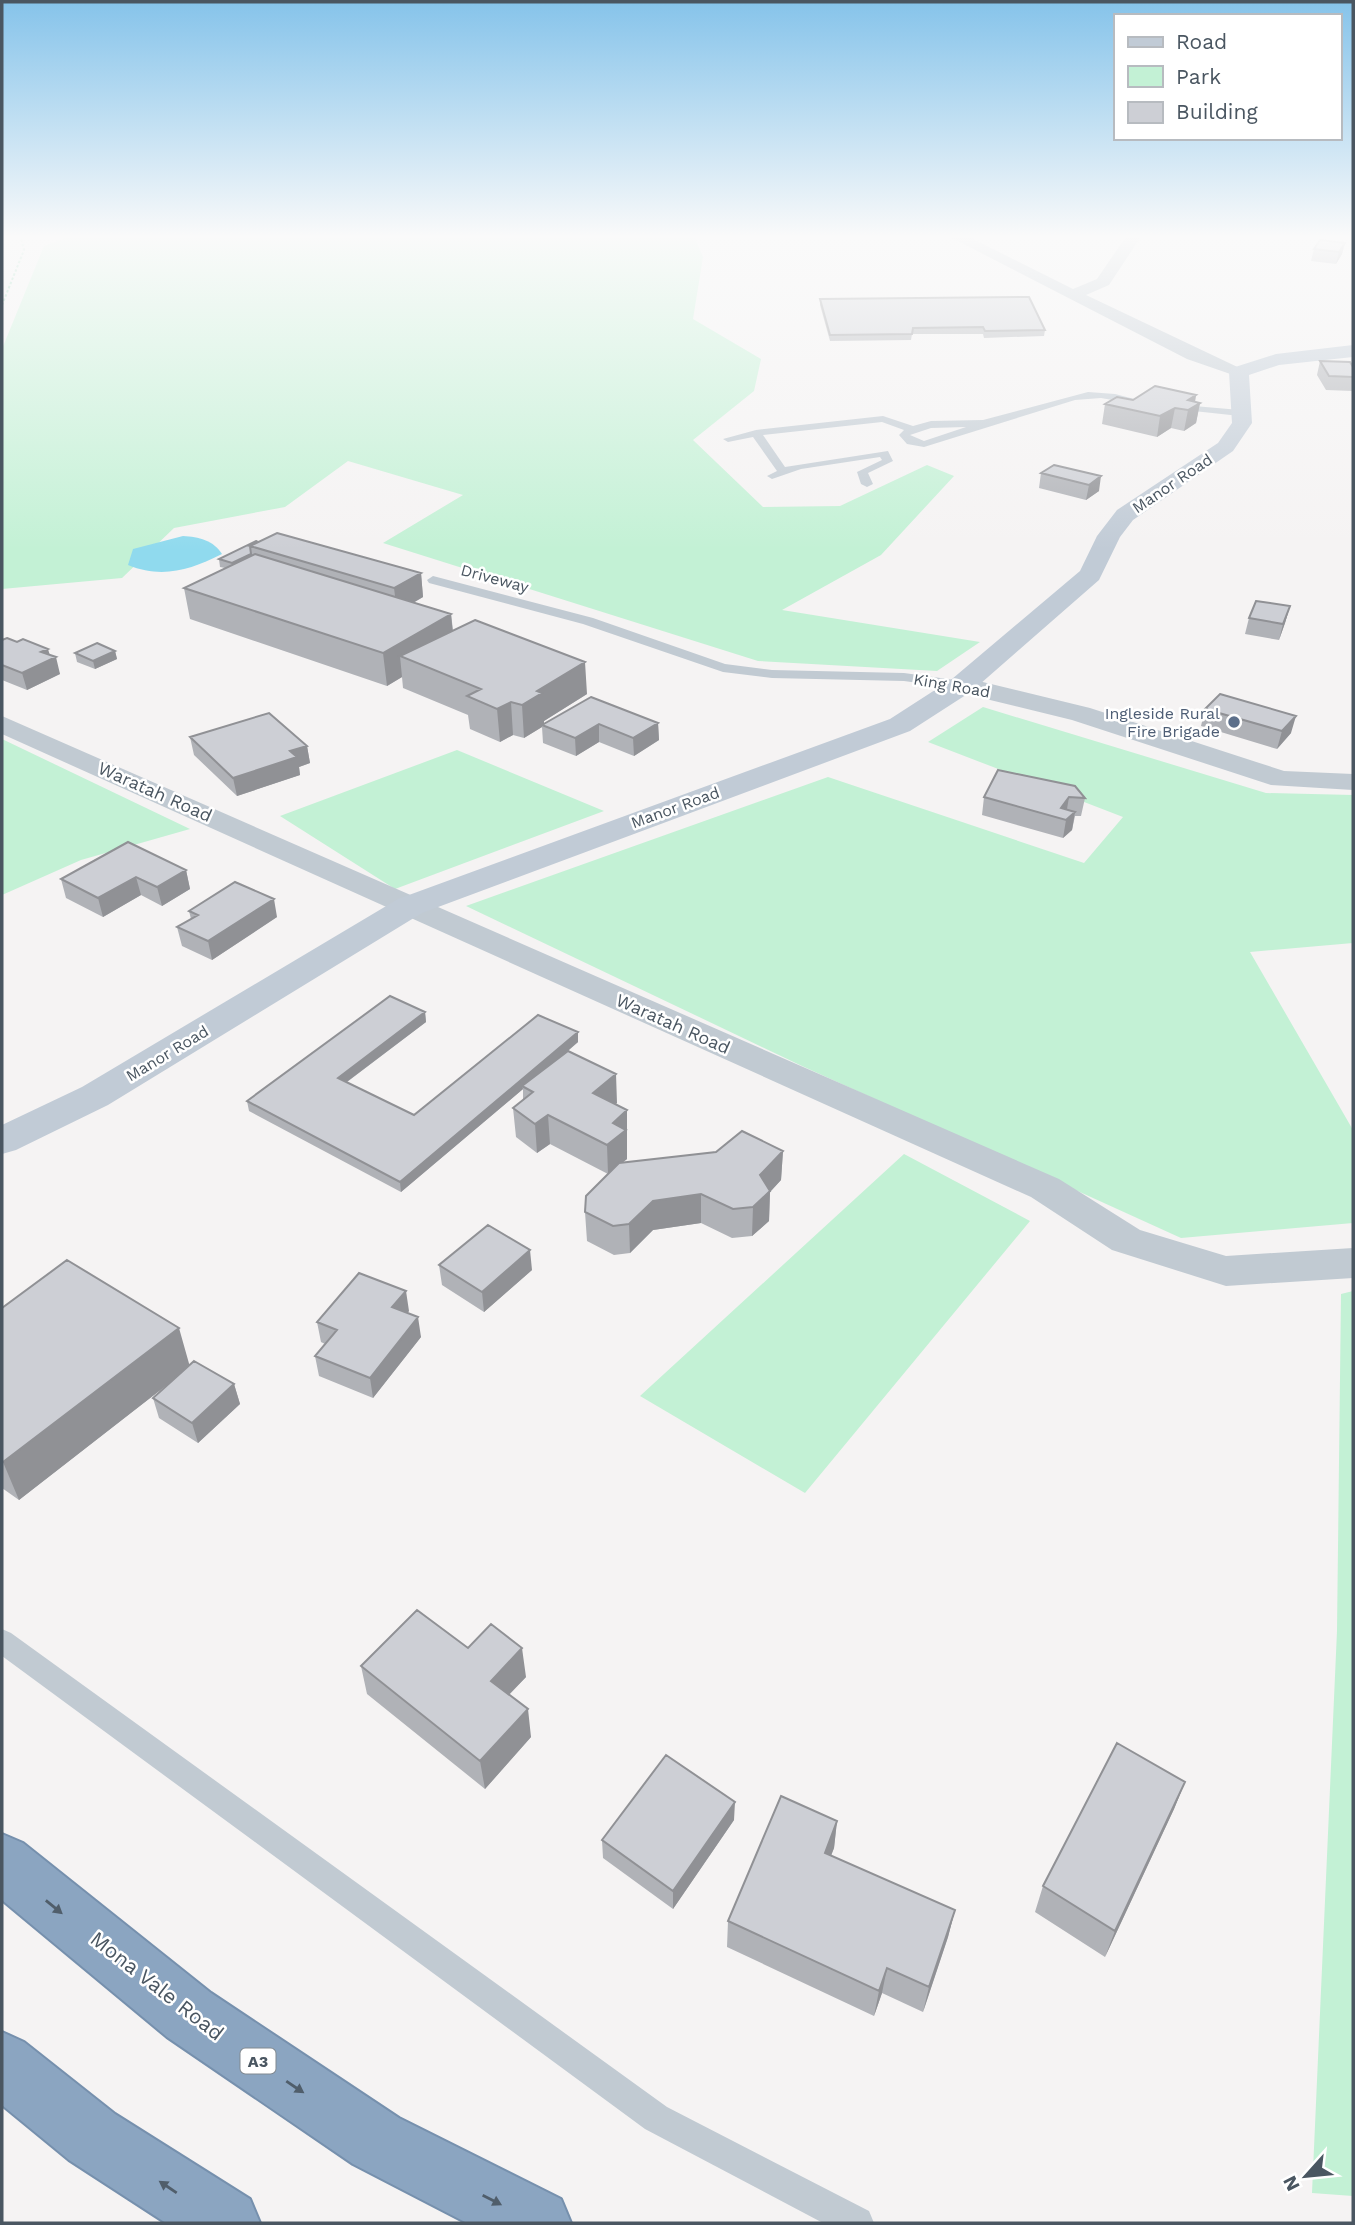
<svg xmlns="http://www.w3.org/2000/svg" width="1355" height="2225" viewBox="0 0 1355 2225" font-family="'Work Sans',sans-serif">
<rect width="100%" height="100%" fill="#f5f3f3"/>
<path fill="#c3f1d5" d="M 65,238 L 695,238 L 703,257 L 693,319 L 761,359 L 754,391 L 693,440 L 763,507 L 840,506 L 927,465 L 954,476 L 881,555 L 782,610 L 980,642 L 937,671 L 758,661 L 383,543 L 463,495 L 348,461 L 285,507 L 174,528 L 122,578 L 2,589 L 2,349 L 44,246 Z
M 983,707 L 1266,793 L 1353,795 L 1353,943 L 1250,952 L 1353,1130 L 1353,1223 L 1181,1238 L 802,1066 L 466,906 L 828,777 L 1084,863 L 1123,817 L 928,742 Z
M 2,739 L 190,829 L 81,860 L 2,895 Z
M 457,750 L 604,811 L 395,889 L 280,816 Z
M 904,1154 L 1030,1221 L 805,1493 L 640,1396 Z
M 1353,1291 L 1353,2196 L 1312,2193 L 1337,1631 L 1341,1294 Z"/>
<path fill="#90daee" d="M 183,536 C 199,537 213,540 222,554 C 190,570 162,579 128,565 L 133,549 Z"/>
<g fill="none" stroke-linecap="round" stroke-linejoin="round">
<defs>
<path id="highway" d="M 2,1834 L 23,1843 L 211,1993 L 399,2118 L 561,2199 L 571,2223 L 467,2223 L 353,2164 L 167,2037 L 2,1900 Z
M 2,2032 L 24,2042 L 115,2114 L 250,2199 L 260,2223 L 166,2223 L 69,2160 L 2,2105 Z"/>
</defs>
<use href="#highway" stroke="#7690ad" stroke-width="4"/>
<path stroke="#7ad0a6" stroke-width="2" stroke-dasharray="2.5 2" stroke-linecap="butt" d="M 2,305 L 24,250 L 21,238"/>
<path fill="#c1cad2" fill-rule="evenodd" d="M 1088,392 L 1115,394 L 1146,402 L 1141,405 L 1101,398 L 1075,400 L 924,447 L 907,444 L 899,435 L 904,430 L 882,422 L 763,435 L 785,467 L 888,451 L 893,461 L 868,473 L 873,484 L 867,487 L 861,484 L 857,472 L 882,460 L 880,457 L 801,469 L 772,479 L 767,476 L 777,471 L 753,437 L 728,442 L 723,439 L 756,430 L 883,416 L 913,426 L 931,421 L 983,420 ZM 966,427 L 924,441 L 910,435 L 931,428 Z
M 1171,404 L 1240,410 L 1245,413 L 1240,416 L 1175,409 L 1170,406 Z
M 433,576 L 593,618 L 725,664 L 772,670 L 904,673 L 962,681 L 969,685 L 962,689 L 904,681 L 772,678 L 723,672 L 583,624 L 429,583 L 427,580 Z
M 2,1629 L 11,1633 L 667,2107 L 869,2211 L 874,2223 L 823,2223 L 645,2129 L 2,1656 Z"/>
<path fill="#c1cad2" fill-rule="evenodd" d="M 952,238 L 971,238 L 1073,289 L 1097,279 L 1125,238 L 1140,238 L 1109,285 L 1086,295 L 1248,372 L 1239,377 L 1187,359 Z
M 962,677 L 1090,708 L 1284,771 L 1353,774 L 1353,790 L 1271,785 L 1072,720 L 953,691 L 949,685 L 953,679 Z
M 2,716 L 1059,1179 L 1140,1230 L 1226,1256 L 1353,1248 L 1353,1278 L 1226,1286 L 1112,1250 L 1031,1197 L 2,734 Z"/>
<path fill="#c1cbd6" fill-rule="evenodd" d="M 1353,345 L 1353,357 L 1279,365 L 1249,375 L 1252,423 L 1233,451 L 1133,520 L 1120,537 L 1099,580 L 972,691 L 910,731 L 422,913 L 108,1105 L 16,1150 L 2,1154 L 2,1125 L 82,1087 L 398,899 L 890,719 L 952,679 L 1080,571 L 1097,536 L 1117,510 L 1218,443 L 1232,423 L 1229,372 L 1232,368 L 1276,354 Z"/>
<use href="#highway" fill="#8ba5c1" fill-rule="evenodd"/>
</g>
<path fill="#b0b2b7" d="M 1345,243 L 1342,254 L 1336,264 L 1311,261 L 1314,249 Z
M 820,299 L 1045,330 L 1044,336 L 984,338 L 983,334 L 912,334 L 911,340 L 830,341 L 820,305 Z
M 1320,361 L 1353,367 L 1353,391 L 1326,390 L 1317,375 Z
M 1196,395 L 1195,402 L 1200,403 L 1196,423 L 1184,431 L 1171,428 L 1157,437 L 1102,424 L 1105,404 L 1133,400 Z
M 1054,465 L 1099,491 L 1086,500 L 1039,488 L 1041,473 Z
M 256,541 L 421,573 L 423,597 L 413,603 L 451,614 L 453,630 L 587,694 L 544,721 L 544,724 L 658,723 L 659,740 L 634,756 L 599,742 L 576,756 L 543,743 L 542,727 L 524,738 L 513,735 L 500,742 L 470,729 L 468,715 L 403,688 L 402,677 L 387,686 L 190,619 L 184,588 L 225,568 L 220,567 L 219,559 Z
M 1290,606 L 1285,623 L 1279,640 L 1245,634 L 1249,618 Z
M 2,634 L 3,640 L 50,655 L 60,674 L 27,690 L 2,680 Z
M 115,651 L 117,659 L 95,669 L 77,662 L 75,653 Z
M 1205,709 L 1291,733 L 1277,749 L 1201,726 Z
M 190,737 L 307,746 L 310,763 L 299,767 L 300,775 L 237,796 L 194,755 Z
M 1075,786 L 1085,798 L 1081,816 L 1075,816 L 1072,830 L 1063,838 L 982,815 L 984,797 Z
M 186,870 L 190,889 L 162,906 L 141,895 L 103,917 L 66,898 L 61,879 Z
M 189,911 L 277,917 L 212,960 L 182,946 L 177,927 L 191,919 Z
M 425,1012 L 426,1022 L 347,1082 L 414,1115 L 578,1032 L 578,1042 L 568,1051 L 617,1103 L 615,1104 L 627,1110 L 627,1159 L 622,1163 L 783,1151 L 781,1180 L 770,1192 L 769,1221 L 752,1236 L 732,1238 L 701,1223 L 653,1230 L 630,1253 L 614,1255 L 587,1241 L 585,1212 L 608,1174 L 550,1144 L 537,1153 L 516,1137 L 513,1108 L 523,1100 L 523,1089 L 401,1192 L 249,1111 L 247,1101 Z
M 439,1265 L 532,1270 L 484,1312 L 442,1285 Z
M 2,1308 L 190,1365 L 234,1384 L 240,1404 L 198,1443 L 159,1418 L 153,1398 L 172,1381 L 19,1500 L 2,1488 Z
M 409,1311 L 407,1313 L 421,1337 L 373,1398 L 319,1376 L 315,1356 L 325,1344 L 321,1342 L 317,1322 Z
M 468,1648 L 526,1677 L 509,1695 L 531,1737 L 485,1789 L 367,1694 L 361,1666 Z
M 1185,1782 L 1174,1809 L 1105,1957 L 1035,1912 L 1043,1886 Z
M 734,1820 L 673,1909 L 603,1858 L 602,1840 Z
M 837,1821 L 834,1848 L 831,1856 L 955,1910 L 948,1937 L 923,2012 L 882,1993 L 874,2016 L 727,1947 L 728,1921 Z"/>
<path fill="#909195" d="M 1345,243 L 1342,254 L 1336,264 L 1339,252 Z
M 1196,395 L 1194,407 L 1200,403 L 1196,423 L 1184,431 L 1188,410 L 1188,400 Z
M 1175,408 L 1171,428 L 1157,437 L 1160,416 Z
M 1101,476 L 1099,491 L 1086,500 L 1089,485 Z
M 421,573 L 423,597 L 397,612 L 394,588 Z
M 1290,606 L 1285,623 L 1279,640 L 1283,624 Z
M 451,614 L 454,646 L 400,656 L 402,677 L 387,686 L 383,653 Z
M 48,649 L 51,659 L 56,657 L 60,674 L 27,690 L 22,673 L 41,652 Z
M 115,651 L 117,659 L 95,669 L 93,661 Z
M 585,662 L 587,694 L 544,721 L 544,726 L 542,725 L 542,727 L 524,738 L 522,705 L 537,691 Z
M 511,702 L 513,735 L 500,742 L 497,709 Z
M 1296,716 L 1291,733 L 1277,749 L 1282,731 Z
M 658,723 L 659,740 L 634,756 L 633,738 Z
M 599,724 L 599,742 L 576,756 L 575,738 Z
M 307,746 L 310,763 L 299,767 L 300,775 L 237,796 L 233,778 L 290,751 Z
M 1069,797 L 1066,815 L 1061,808 Z
M 1075,812 L 1072,830 L 1063,838 L 1066,820 Z
M 186,870 L 190,889 L 162,906 L 157,887 Z
M 136,877 L 141,895 L 103,917 L 98,898 Z
M 274,899 L 277,917 L 212,960 L 208,941 Z
M 425,1012 L 426,1022 L 340,1087 L 338,1078 Z
M 578,1032 L 578,1042 L 525,1087 L 522,1086 L 523,1089 L 401,1192 L 400,1182 Z
M 616,1074 L 617,1103 L 594,1121 L 593,1093 Z
M 627,1110 L 627,1159 L 608,1174 L 607,1145 L 613,1123 Z
M 548,1115 L 550,1144 L 537,1153 L 535,1124 Z
M 783,1151 L 781,1180 L 770,1192 L 769,1221 L 752,1236 L 753,1207 L 760,1175 Z
M 701,1194 L 701,1223 L 653,1230 L 630,1253 L 629,1224 L 653,1201 Z
M 530,1250 L 532,1270 L 484,1312 L 482,1292 Z
M 406,1291 L 409,1311 L 396,1327 L 392,1307 Z
M 418,1317 L 421,1337 L 373,1398 L 370,1378 Z
M 179,1328 L 190,1367 L 19,1500 L 3,1462 Z
M 234,1384 L 240,1404 L 198,1443 L 192,1423 Z
M 522,1648 L 526,1677 L 495,1709 L 491,1681 Z
M 528,1709 L 531,1737 L 485,1789 L 480,1761 Z
M 1185,1782 L 1174,1809 L 1105,1957 L 1115,1931 Z
M 735,1802 L 734,1820 L 673,1909 L 673,1891 Z
M 837,1821 L 834,1848 L 821,1880 L 825,1853 Z
M 955,1910 L 948,1937 L 923,2012 L 929,1987 Z
M 887,1968 L 882,1993 L 874,2016 L 879,1991 Z"/>
<path fill="#cdcfd5" stroke="#909195" stroke-width="2" d="M 1320,240 L 1345,243 L 1339,252 L 1314,249 Z
M 1029,297 L 1045,330 L 985,331 L 983,327 L 913,328 L 912,334 L 830,335 L 820,299 Z
M 1320,361 L 1350,362 L 1353,367 L 1353,377 L 1329,376 Z
M 1155,386 L 1196,395 L 1188,400 L 1200,403 L 1188,410 L 1175,408 L 1160,416 L 1105,404 L 1117,397 L 1133,400 Z
M 1054,465 L 1101,476 L 1089,485 L 1041,473 Z
M 277,533 L 421,573 L 394,588 L 250,546 Z
M 256,541 L 258,542 L 250,546 L 251,554 L 232,563 L 219,559 Z
M 255,554 L 451,614 L 383,653 L 184,588 Z
M 1256,601 L 1290,606 L 1283,624 L 1249,618 Z
M 475,620 L 585,662 L 537,691 L 542,693 L 522,705 L 511,702 L 497,709 L 467,696 L 481,689 L 400,656 Z
M 7,638 L 17,642 L 23,639 L 48,649 L 41,652 L 56,657 L 22,673 L 2,665 L 2,640 Z
M 97,643 L 115,651 L 93,661 L 75,653 Z
M 1220,694 L 1296,716 L 1282,731 L 1205,709 Z
M 591,697 L 658,723 L 633,738 L 599,724 L 575,738 L 542,725 Z
M 269,713 L 307,746 L 290,751 L 297,757 L 233,778 L 190,737 Z
M 998,770 L 1075,786 L 1085,798 L 1069,797 L 1061,808 L 1075,812 L 1066,820 L 984,797 Z
M 128,842 L 186,870 L 157,887 L 136,877 L 98,898 L 61,879 Z
M 235,882 L 274,899 L 208,941 L 177,927 L 198,915 L 189,911 Z
M 390,996 L 425,1012 L 338,1078 L 414,1115 L 538,1015 L 578,1032 L 400,1182 L 247,1101 Z
M 568,1051 L 616,1074 L 593,1093 L 627,1110 L 613,1123 L 626,1130 L 607,1145 L 548,1115 L 535,1124 L 513,1108 L 533,1092 L 522,1086 Z
M 742,1131 L 783,1151 L 760,1175 L 770,1191 L 753,1207 L 733,1209 L 701,1194 L 653,1201 L 629,1224 L 613,1226 L 585,1212 L 586,1196 L 619,1163 L 716,1152 Z
M 488,1225 L 530,1250 L 482,1292 L 439,1265 Z
M 67,1260 L 179,1328 L 3,1462 L 2,1461 L 2,1308 Z
M 359,1273 L 406,1291 L 392,1307 L 418,1317 L 370,1378 L 315,1356 L 337,1330 L 317,1322 Z
M 194,1361 L 234,1384 L 192,1423 L 153,1398 Z
M 417,1610 L 468,1648 L 491,1624 L 522,1648 L 491,1681 L 528,1709 L 480,1761 L 361,1666 Z
M 1117,1743 L 1185,1782 L 1115,1931 L 1043,1886 Z
M 666,1755 L 735,1802 L 673,1891 L 602,1840 Z
M 781,1796 L 837,1821 L 825,1853 L 955,1910 L 929,1987 L 887,1968 L 879,1991 L 728,1921 Z"/>
<defs><path id="oneway-solid" d="M-6-.8H1V-3.2L6.5 0L1 3.2V.8H-6Z" transform="scale(1.75)"/></defs>
<g fill="#505e6b">
<use href="#oneway-solid" transform="translate(54 1907) rotate(39)"/>
<use href="#oneway-solid" transform="translate(295 2087) rotate(34)"/>
<use href="#oneway-solid" transform="translate(168 2187) rotate(-146)"/>
<use href="#oneway-solid" transform="translate(492 2200) rotate(27)"/>
</g>
<linearGradient id="sky" x2="0" y2="1"><stop stop-color="#85c3ea"/><stop offset="0.43" stop-color="#fafafa"/><stop offset="1" stop-color="#fafafa" stop-opacity="0"/></linearGradient>
<rect width="1355" height="550" fill="url(#sky)"/>
<circle fill="#5c6f8a" stroke="#fff" stroke-width="2.5" cx="1234" cy="722" r="7"/>
<g text-anchor="middle" stroke-width="5" stroke-linejoin="round" paint-order="stroke">
<g font-size="16" fill="#4a5661" stroke="#fff">
<text transform="translate(1172 483) rotate(-34)" y="6">Manor Road</text>
<text transform="translate(495 578) rotate(15)" y="6">Driveway</text>
<text transform="translate(952 685) rotate(10)" y="6">King Road</text>
<text transform="translate(675 807) rotate(-20)" y="6">Manor Road</text>
<text transform="translate(167 1053) rotate(-31)" y="6">Manor Road</text>
</g>
<g font-size="16" fill="#4e5e75" stroke="#fff" text-anchor="end">
<text x="1220" y="719">Ingleside Rural<tspan x="1220" dy="18">Fire Brigade</tspan></text>
</g>
<rect fill="#fff" stroke="#808990" stroke-width="2" x="240.5" y="2048.5" width="35" height="25" rx="5"/>
<g font-size="16" font-weight="bold" fill="#4a5661">
<text x="258" y="2067">A3</text>
</g>
<g font-size="18" fill="#4a5661" stroke="#fff">
<text transform="translate(155 792) rotate(24)" y="6">Waratah Road</text>
<text transform="translate(673 1024) rotate(24)" y="6">Waratah Road</text>
</g>
<g font-size="21" fill="#4a5661" stroke="#fff">
<text transform="translate(157 1986) rotate(38)" y="7">Mona Vale Road</text>
</g>
</g>
<rect width="1355" height="2225" fill="none" stroke="#4a5661" stroke-width="7"/>
<rect x="1114" y="14" width="228" height="126" fill="#ffffff" stroke="#b7bbc0" stroke-width="2"/>
<rect x="1128" y="37" width="35" height="10" fill="#c1cbd6" stroke="#b7bbc0" stroke-width="2"/>
<text x="1176" y="49" font-size="21" fill="#4a5661">Road</text>
<rect x="1128" y="66" width="35" height="21" fill="#c3f1d5" stroke="#b7bbc0" stroke-width="2"/>
<text x="1176" y="84" font-size="21" fill="#4a5661">Park</text>
<rect x="1128" y="102" width="35" height="21" fill="#cdcfd5" stroke="#b7bbc0" stroke-width="2"/>
<text x="1176" y="119" font-size="21" fill="#4a5661">Building</text>
<g transform="translate(1306 2176) rotate(243)" stroke="#ffffff" stroke-width="5" paint-order="stroke">
<path d="M0-5L12 26L0 18L-12 26Z" fill="#4a5661"/>
<text y="-10" font-size="19" font-weight="bold" text-anchor="middle" fill="#4a5661">N</text>
</g>
</svg>
